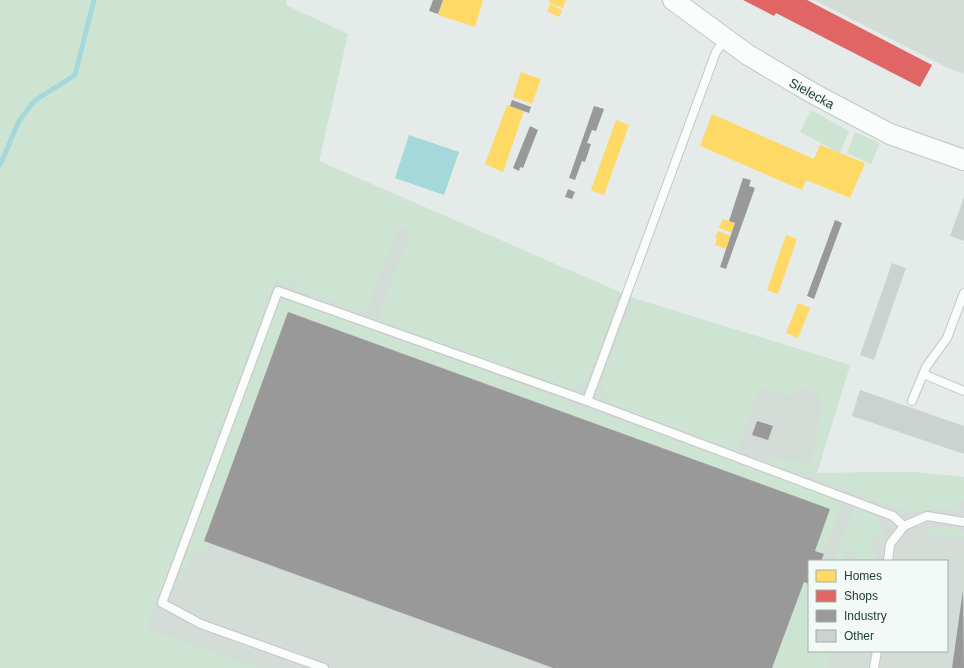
<svg xmlns="http://www.w3.org/2000/svg" width="964" height="668" viewBox="0 0 964 668" font-family="Arial,sans-serif">
<rect width="100%" height="100%" fill="#e5ebe8"/>
<path fill="#d3dcd7" fill-rule="evenodd" d="M 814,0 L 964,0 L 964,74 L 946,67 Z
M 319,161 L 633,298 L 850,365 L 817,473 L 913,472 L 964,477 L 964,668 L 230,668 L 143,636 ZM 809,561 L 947,561 L 947,651 L 809,651 Z"/>
<path fill="#cee4d3" d="M 0,0 L 286,0 L 286,5 L 348,34 L 319,162 L 620,292 L 587,381 L 580,386 L 571,389 L 384,322 L 380,312 L 411,232 L 399,227 L 368,306 L 364,311 L 359,312 L 293,288 L 299,274 L 296,272 L 290,286 L 275,281 L 146,628 L 258,668 L 0,668 Z
M 811,110 L 849,131 L 840,153 L 800,132 Z
M 855,132 L 880,143 L 871,164 L 847,153 Z
M 633,298 L 850,365 L 817,473 L 913,472 L 964,477 L 964,500 L 960,500 L 957,511 L 936,508 L 908,512 L 768,461 L 766,454 L 788,461 L 812,463 L 821,408 L 818,394 L 798,386 L 791,396 L 760,387 L 737,450 L 613,405 L 602,392 L 602,380 Z
M 290,300 L 837,500 L 839,504 L 839,510 L 824,553 L 815,550 L 830,509 L 288,311 L 204,541 L 209,543 L 205,554 L 193,551 L 182,581 L 180,581 L 183,564 L 276,309 C 279,302 283,301 290,300 Z
M 858,508 C 877,513 881,519 883,538 L 872,537 L 871,549 L 878,550 L 876,561 L 860,561 L 846,547 L 843,561 L 834,561 L 852,512 Z
M 935,527 L 964,531 L 964,538 L 921,533 L 922,530 Z
M 804,582 L 809,584 L 809,651 L 830,651 L 828,668 L 773,668 Z"/>
<path fill="#a5d8da" d="M 409,135 L 459,152 L 444,195 L 395,178 Z"/>
<path fill="#ffd966" d="M 443,0 L 483,0 L 475,27 L 438,15 Z
M 550,0 L 566,0 L 563,8 L 549,3 Z
M 550,4 L 562,10 L 559,17 L 547,11 Z
M 521,72 L 541,79 L 532,104 L 513,97 Z
M 507,105 L 524,111 L 503,172 L 485,164 Z
M 712,114 L 814,159 L 820,145 L 865,163 L 850,198 L 806,180 L 802,190 L 700,146 Z
M 616,120 L 629,125 L 604,195 L 591,190 Z
M 723,219 L 735,223 L 732,233 L 719,228 Z
M 718,231 L 731,236 L 726,249 L 715,245 L 717,238 L 715,238 Z
M 786,235 L 797,239 L 778,294 L 767,290 Z
M 798,303 L 810,308 L 798,338 L 786,333 Z"/>
<path fill="#e06666" d="M 743,0 L 807,0 L 932,65 L 920,87 L 776,13 L 774,16 Z"/>
<path fill="#999" d="M 433,0 L 443,0 L 438,14 L 429,11 Z
M 512,100 L 531,107 L 529,113 L 510,106 Z
M 594,106 L 604,109 L 596,131 L 592,130 L 587,143 L 591,144 L 585,162 L 582,161 L 575,180 L 569,178 Z
M 530,126 L 538,130 L 523,168 L 520,167 L 519,171 L 513,168 Z
M 743,178 L 751,180 L 749,186 L 755,188 L 726,269 L 720,267 L 735,223 L 729,221 Z
M 568,189 L 575,192 L 572,199 L 565,197 Z
M 835,220 L 842,223 L 814,299 L 807,296 Z
M 288,312 L 830,509 L 815,551 L 824,554 L 821,561 L 809,561 L 809,584 L 804,582 L 772,668 L 553,668 L 204,541 Z
M 757,421 L 773,426 L 768,440 L 752,435 Z
M 963,590 L 964,668 L 952,668 Z"/>
<g fill="none" stroke-linecap="round" stroke-linejoin="round">
<path stroke="#a5d8da" stroke-width="5" d="M 0,165 L 19,121 L 34,101 L 75,75 L 94,0"/>
</g>
<path fill="#ccd2cf" d="M 964,197 L 964,241 L 950,236 Z
M 892,263 L 906,268 L 874,360 L 860,355 Z
M 860,390 L 964,426 L 964,454 L 852,416 Z"/>
<g fill="none" stroke-linecap="round" stroke-linejoin="round">
<defs>
<path id="service" d="M 725,39 L 716,52 L 587,401 L 893,516 L 904,526
M 923,374 L 964,391
M 912,401 L 926,367 L 947,338 L 964,293
M 888,561 L 890,544 L 904,526 L 927,516 L 964,522
M 324,668 L 201,624 L 162,603 L 278,291 L 587,401
M 874,668 L 877,651"/>
<path id="tertiary" d="M 673,0 L 748,55 L 814,94 L 890,134 L 964,160"/>
</defs>
<use href="#service" stroke="#c2c8c5" stroke-width="10"/>
<use href="#tertiary" stroke="#c2c8c5" stroke-width="22"/>
<use href="#service" stroke="#fbfcfc" stroke-width="8"/>
<use href="#tertiary" stroke="#fbfcfc" stroke-width="20"/>
</g>
<g text-anchor="middle" stroke-width="4" stroke-linejoin="round" paint-order="stroke">
<g font-size="13" fill="#223f34" stroke="#f3f9f6">
<text transform="translate(812 93) rotate(29)" y="5">Sielecka</text>
</g>
</g>
<rect x="808" y="560" width="140" height="92" fill="#f3f9f6" stroke="#9fafa8"/>
<rect x="816" y="570" width="20" height="12" fill="#ffd966" stroke="#9fafa8"/>
<text x="844" y="580" font-size="12" fill="#223f34">Homes</text>
<rect x="816" y="590" width="20" height="12" fill="#e06666" stroke="#9fafa8"/>
<text x="844" y="600" font-size="12" fill="#223f34">Shops</text>
<rect x="816" y="610" width="20" height="12" fill="#999999" stroke="#9fafa8"/>
<text x="844" y="620" font-size="12" fill="#223f34">Industry</text>
<rect x="816" y="630" width="20" height="12" fill="#ccd2cf" stroke="#9fafa8"/>
<text x="844" y="640" font-size="12" fill="#223f34">Other</text>
</svg>
